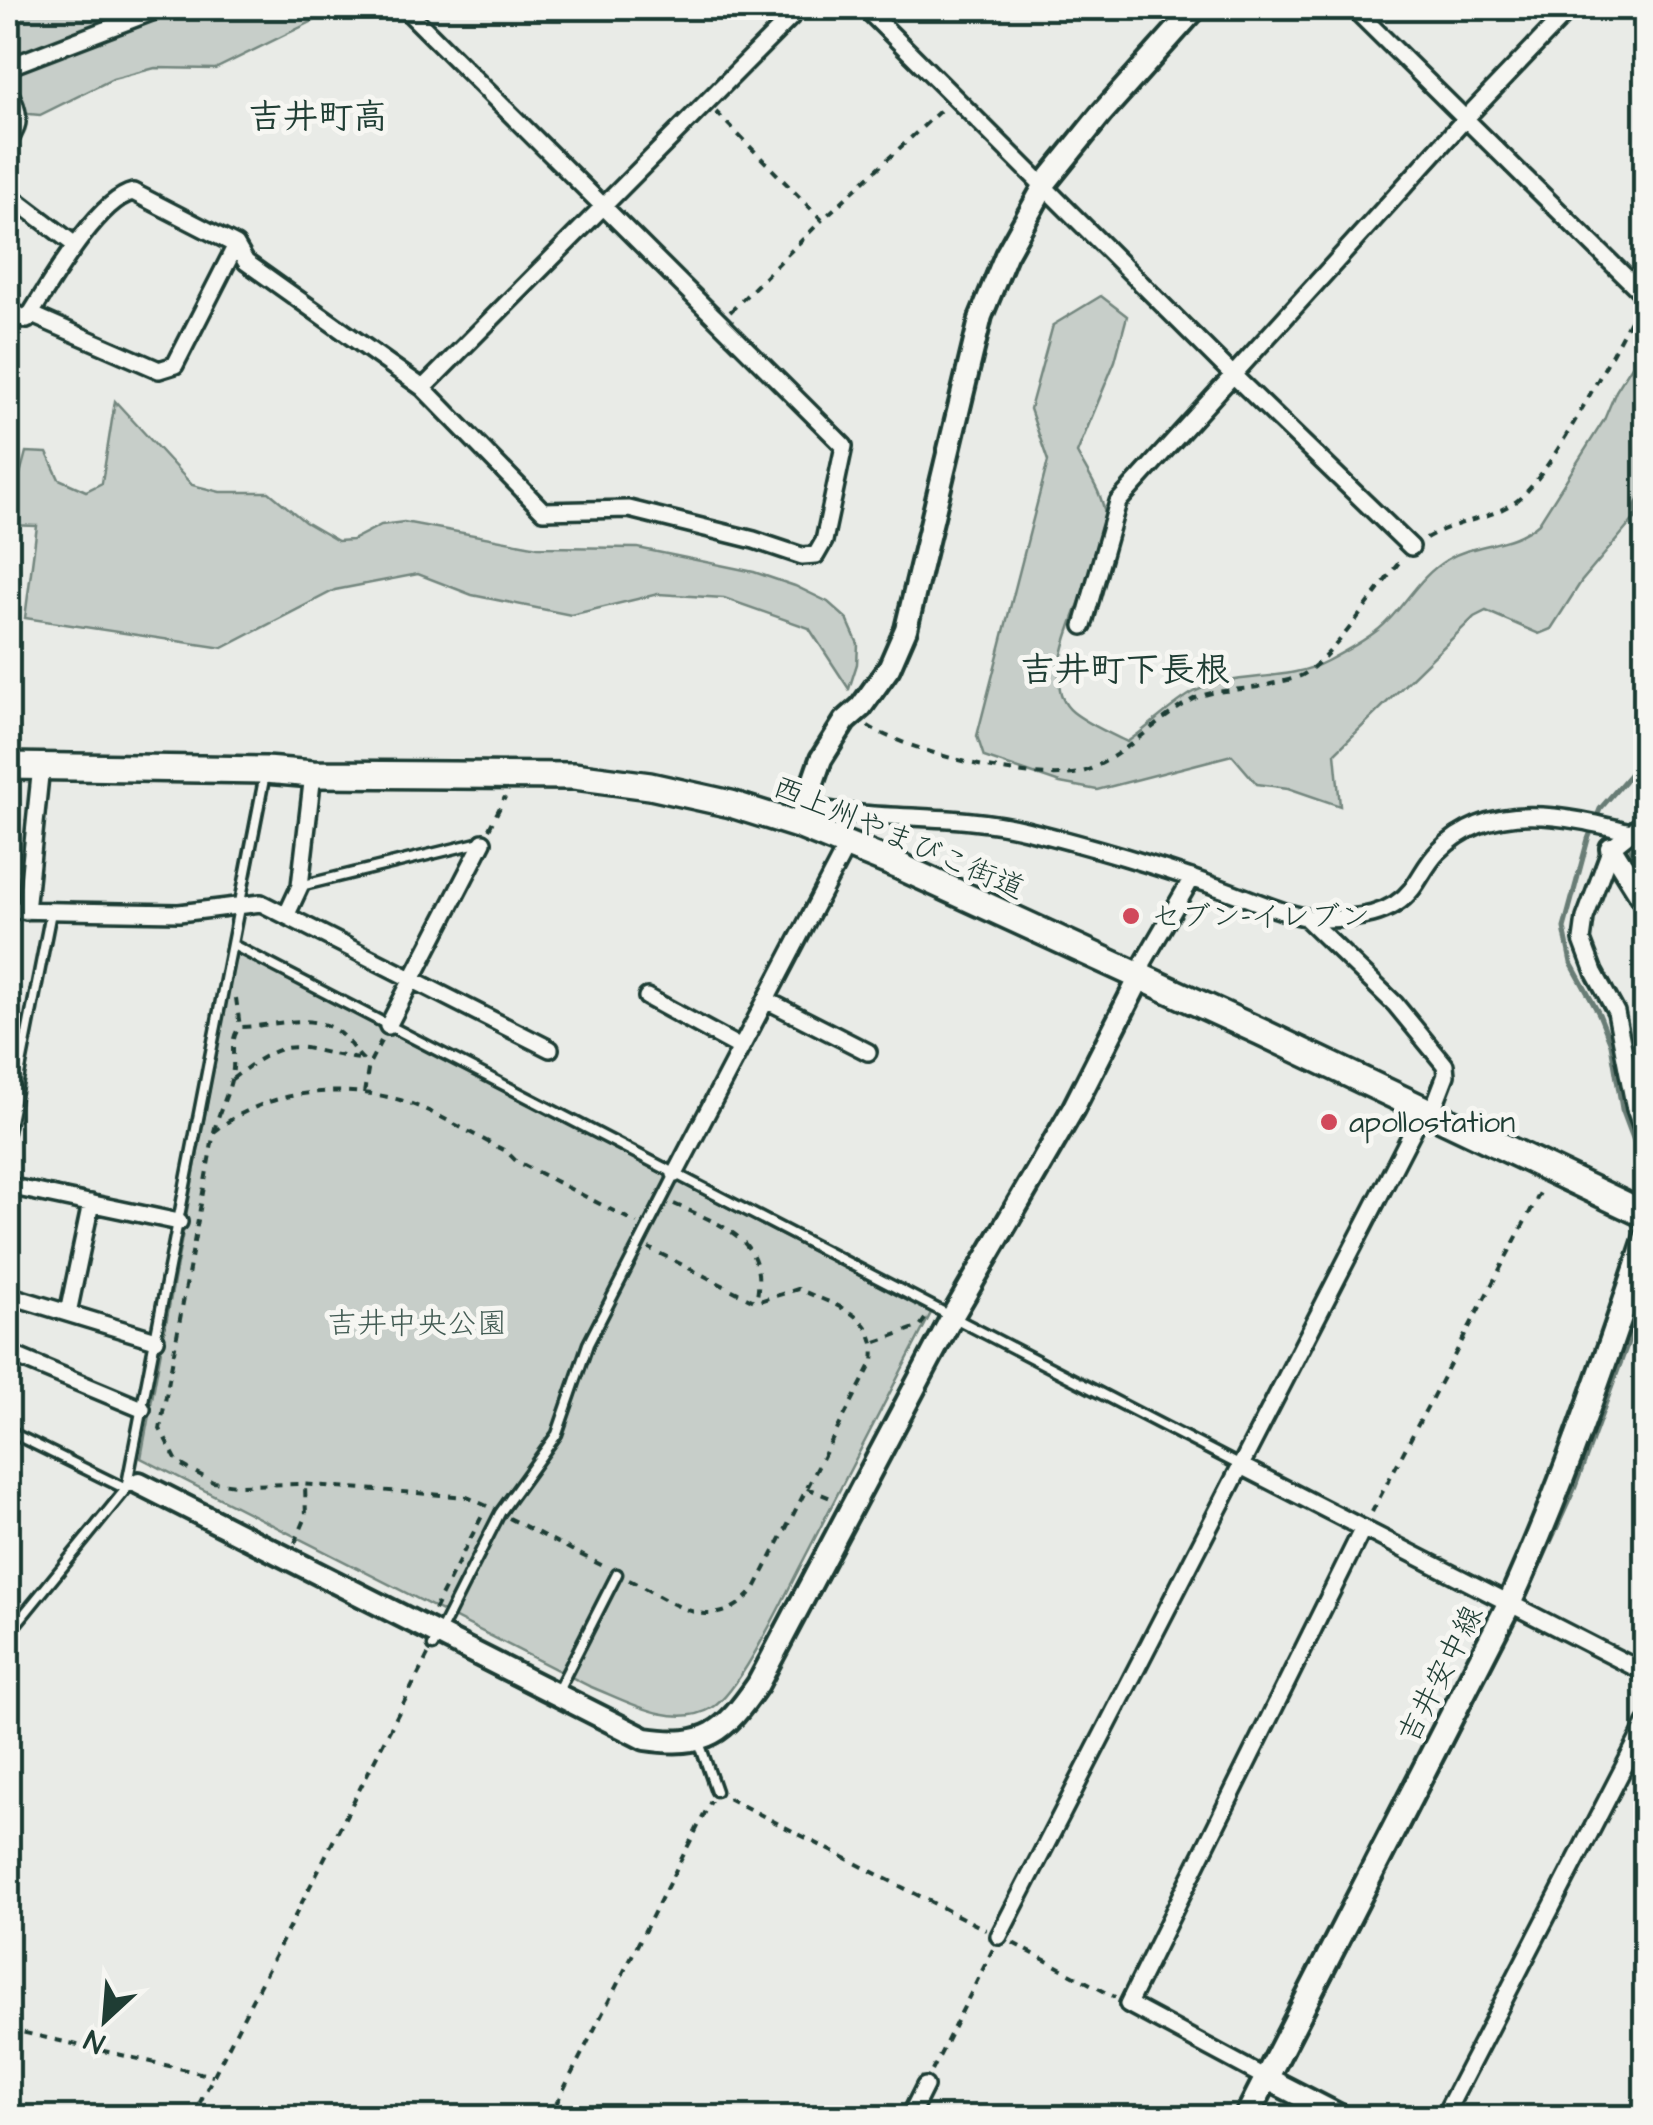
<svg xmlns="http://www.w3.org/2000/svg" width="1653" height="2125" viewBox="0 0 1653 2125" font-family="'Architects Daughter','Klee One',sans-serif">
<rect width="100%" height="100%" fill="#e9ebe7"/>
<filter id="ink" filterUnits="userSpaceOnUse"><feTurbulence type="fractalNoise" baseFrequency=".01" numOctaves="2"/><feDisplacementMap in="SourceGraphic" scale="20" xChannelSelector="R" yChannelSelector="G"/><feConvolveMatrix kernelMatrix="1 2 1 2 8 2 1 2 1" color-interpolation-filters="sRGB"/></filter>
<g filter="url(#ink)">
<path fill="#c7cec9" stroke="#73867e" stroke-width="2.5" d="M 8,8 L 340,8 L 215,69 L 155,68 L 113,79 L 40,115 L 8,112 Z
M 1101,296 L 1127,316 L 1115,361 L 1077,453 C 1087,472 1103,494 1105,516 C 1109,564 1027,676 1073,712 C 1088,724 1109,733 1127,742 C 1148,728 1173,703 1194,692 C 1235,671 1286,683 1327,661 C 1344,652 1364,641 1379,629 C 1405,608 1417,577 1448,559 C 1477,542 1512,547 1539,523 L 1604,420 L 1616,391 L 1645,345 L 1645,484 L 1635,518 L 1581,582 L 1551,629 L 1539,634 L 1486,611 L 1474,617 L 1335,753 L 1340,806 L 1288,788 L 1257,784 L 1232,755 L 1097,790 L 1060,783 L 984,757 L 977,736 L 1048,461 L 1030,409 L 1053,325 Z
M 115,401 L 192,485 L 220,492 L 269,492 L 305,522 L 338,541 L 352,540 L 381,525 L 404,522 L 538,547 L 638,548 L 754,572 L 795,586 L 828,602 L 847,619 L 858,644 L 857,664 L 849,689 L 809,628 L 724,598 L 658,594 L 571,615 L 472,595 L 418,574 L 335,590 L 223,648 L 25,618 L 37,526 L 8,525 L 8,503 L 12,504 L 26,452 L 47,453 L 59,479 L 86,491 L 102,483 Z
M 1642,838 L 1645,843 L 1645,883 L 1627,842 Z
M 235,952 L 931,1313 C 889,1395 846,1477 804,1559 C 787,1591 741,1691 712,1708 C 674,1730 625,1700 589,1686 L 141,1458 Z"/>
<g fill="none" stroke-linecap="round" stroke-linejoin="round">
<path stroke="#687c75" stroke-width="5" d="M 1644,366 L 1646,375
M 1646,489 L 1636,506 L 1636,517 L 1646,527
M 1646,756 L 1600,809 L 1588,839 L 1564,928 L 1571,963 L 1599,1014 L 1611,1044 L 1622,1109 L 1646,1173
M 1280,2078 L 1516,1618 L 1575,1487 L 1646,1293
M 1261,2118 L 1275,2088"/>
<defs>
<path id="service" d="M 300,886 L 481,842
M 233,945 L 1241,1466
M 8,1132 L 51,912
M 8,1431 L 126,1489 L 129,1487
M 8,1634 L 126,1489 L 265,774
M 433,1646 L 500,1513 L 557,1434 L 588,1344 L 675,1174
M 557,1692 L 617,1574
M 698,1739 L 716,1791"/>
<path id="minor" d="M 865,8 L 1233,375 L 1411,547
M 1353,8 L 1644,295
M 8,67 L 162,8
M 8,90 C 19,110 22,123 8,142
M 8,194 L 75,245
M 8,309 L 27,320 C 48,287 97,200 133,192 L 236,245 L 246,262 L 423,388 L 543,511 L 629,509 L 754,540 L 802,556 L 816,555 L 824,541 L 844,446 L 404,8
M 30,314 L 159,370 L 175,365 L 236,245
M 423,388 L 800,8
M 1083,626 L 1118,502 L 1466,118 L 1571,8
M 816,808 C 886,821 956,813 1026,830 C 1090,846 1152,864 1214,886 C 1245,896 1291,919 1323,919 C 1356,919 1391,916 1412,889 C 1421,877 1427,863 1438,852 C 1490,798 1566,816 1631,832
M 1646,820 L 1611,848 L 1585,918 L 1582,940 L 1594,972 L 1616,1012 L 1635,1109 L 1646,1139
M 8,910 L 179,913 L 261,903 L 550,1049
M 26,911 L 41,766
M 287,914 L 300,886 L 313,774
M 1305,917 L 1395,1004 L 1445,1065 L 1446,1075 L 1431,1114
M 1140,977 L 1144,961 L 1192,878
M 647,997 L 741,1048
M 766,1000 L 868,1052
M 388,1026 L 483,842
M 675,1174 L 847,845
M 8,1186 L 179,1222
M 8,1295 L 156,1340
M 68,1313 L 91,1203
M 8,1353 L 142,1409
M 1241,1466 L 1646,1673
M 999,1936 L 1423,1111
M 1266,2078 L 1128,2004 L 1363,1528
M 909,2118 L 925,2086
M 1443,2118 L 1646,1724"/>
<path id="tertiary" d="M 798,825 L 821,759 L 845,721 L 861,707 L 889,668 L 906,629 L 981,316 L 1006,255 L 1047,181 L 1101,114 L 1196,8
M 1611,848 L 1646,904
M 139,1483 L 645,1739 C 707,1748 724,1733 758,1684 L 952,1317 L 1073,1109 L 1140,977
M 1266,2078 L 1344,2118"/>
<path id="secondary" d="M 1246,2118 L 1509,1604 C 1563,1485 1605,1363 1646,1239"/>
<path id="trunk" d="M 8,766 L 265,770 L 313,774 L 574,776 L 650,786 L 731,804 L 798,825 L 899,866 L 1261,1032 L 1646,1215"/>
</defs>
<use href="#service" stroke="#1f3d34" stroke-width="15"/>
<use href="#minor" stroke="#1f3d34" stroke-width="22"/>
<use href="#tertiary" stroke="#1f3d34" stroke-width="28"/>
<use href="#secondary" stroke="#1f3d34" stroke-width="30"/>
<use href="#trunk" stroke="#1f3d34" stroke-width="32"/>
<path stroke="#1f3d34" stroke-width="4" stroke-dasharray="8 8" stroke-linecap="butt" d="M 716,112 L 822,220 L 943,108
M 730,312 L 822,220
M 1426,538 C 1453,522 1486,520 1512,504 C 1547,485 1613,350 1636,309
M 868,726 C 908,751 1044,789 1088,770 C 1126,754 1155,721 1190,701 C 1214,687 1245,692 1271,684 C 1283,681 1298,679 1307,672 C 1339,649 1375,592 1401,560
M 489,829 L 505,797
M 236,998 L 240,1027
M 232,1079 C 294,1031 292,1049 360,1059
M 364,1093 L 369,1064 L 381,1041
M 214,1132 C 218,1112 229,1094 232,1075 C 236,1058 228,1040 240,1027 C 271,1027 307,1012 335,1030 C 350,1039 355,1056 369,1064
M 674,1204 C 721,1225 770,1238 756,1302
M 876,1342 L 920,1326 L 925,1319
M 807,1488 L 835,1500
M 487,1506 L 467,1497 L 300,1484 L 236,1485 L 213,1482 L 178,1463 L 160,1429 L 214,1132 C 265,1090 338,1083 400,1100 C 436,1111 472,1135 506,1151 L 516,1161 L 637,1223
M 1372,1512 L 1542,1189
M 509,1518 L 607,1568
M 295,1543 L 306,1517 L 305,1485
M 629,1580 C 675,1603 712,1638 754,1590 L 873,1361 C 880,1314 833,1305 798,1289 L 756,1302 L 649,1248
M 434,1610 L 484,1512
M 728,1798 L 986,1930
M 1013,1943 L 1115,1997
M 8,2029 L 213,2076
M 932,2071 L 993,1949
M 192,2118 L 428,1655
M 549,2118 L 711,1801"/>
<use href="#service" stroke="#f6f6f2" stroke-width="8"/>
<use href="#minor" stroke="#f6f6f2" stroke-width="15"/>
<use href="#tertiary" stroke="#f6f6f2" stroke-width="20"/>
<use href="#secondary" stroke="#f6f6f2" stroke-width="22"/>
<use href="#trunk" stroke="#f6f6f2" stroke-width="25"/>
</g>
</g>
<g fill="#d1495b" stroke="#f6f6f2" stroke-width="4">
<circle cx="1131" cy="916" r="10"/>
<circle cx="1329" cy="1122" r="10"/>
</g>
<g text-anchor="middle" stroke-width="10" stroke-linejoin="round" paint-order="stroke">
<g font-size="30" fill="#1f3d34" stroke="#f6f6f2">
<text transform="translate(899 837) rotate(23)" y="10">西上州やまびこ街道</text>
<text transform="translate(1440 1674) rotate(-63)" y="10">吉井安中線</text>
</g>
<g font-size="30" fill="#1f3d34" stroke="#f6f6f2" text-anchor="start">
<text x="1151" y="926">セブン-イレブン</text>
<text x="1349" y="1132">apollostation</text>
</g>
<g font-size="30" fill="#415a52" stroke="#f6f6f2">
<text x="417" y="1333">吉井中央公園</text>
</g>
<g font-size="35" font-weight="bold" fill="#1f3d34" stroke="#f6f6f2">
<text x="318" y="128">吉井町高</text>
<text x="1125" y="681">吉井町下長根</text>
</g>
</g>
<rect width="1653" height="2125" fill="none" stroke="#f6f6f2" stroke-width="40"/>
<rect x="20" y="20" width="1613" height="2085" fill="none" stroke="#1f3d34" stroke-width="4" filter="url(#ink)"/>
<g transform="translate(105 2020) rotate(206)" stroke="#f6f6f2" stroke-width="8" paint-order="stroke">
<path d="M0-8L18 38L0 25L-18 38Z" fill="#1f3d34"/>
<text y="-15" font-size="28" font-weight="bold" text-anchor="middle" fill="#1f3d34">N</text>
</g>
</svg>
